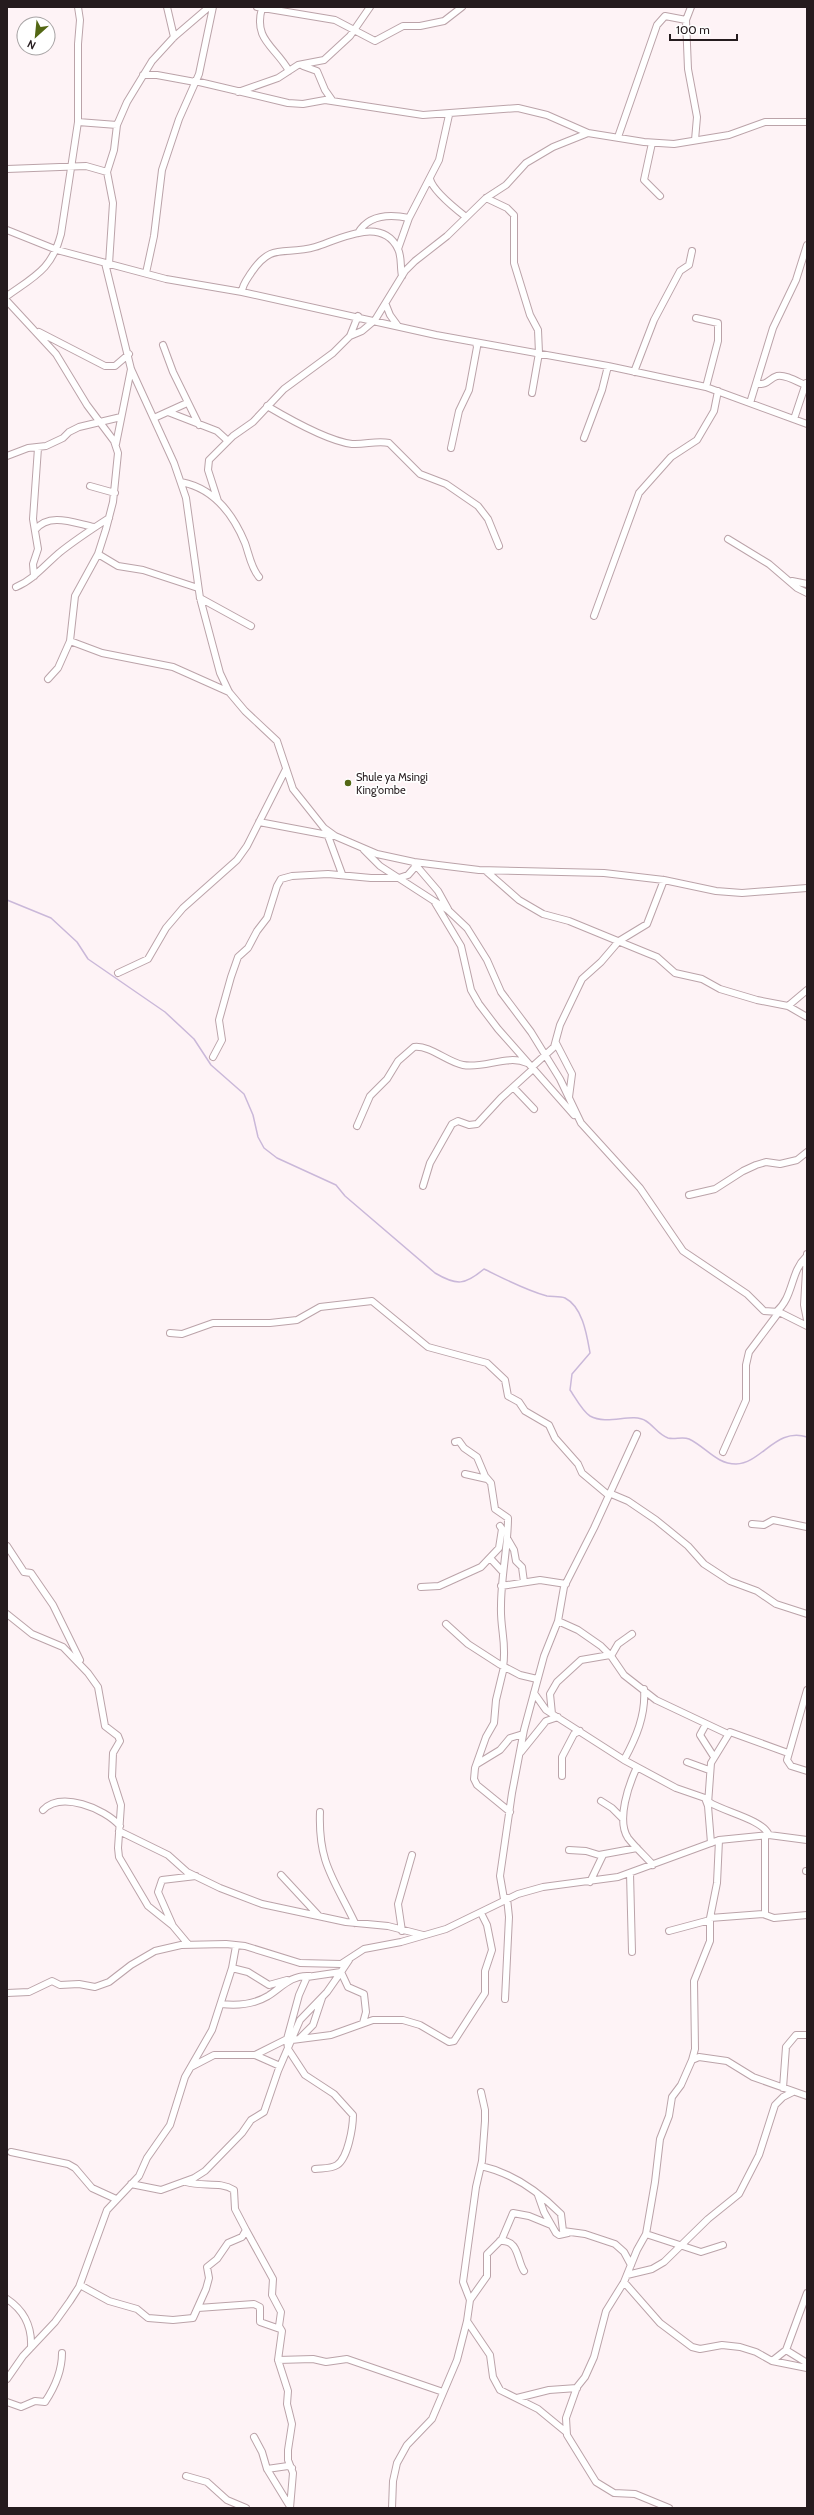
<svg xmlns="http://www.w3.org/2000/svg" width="814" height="2515" viewBox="0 0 814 2515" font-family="Cabin,sans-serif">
<rect width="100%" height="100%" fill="#fef3f6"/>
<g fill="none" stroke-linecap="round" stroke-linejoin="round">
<path stroke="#cab8d9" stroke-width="1.5" d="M 7,900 L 51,918 L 77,942 L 88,959 L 165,1012 L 194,1039 L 211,1065 L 244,1094 L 253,1115 L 258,1137 L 264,1148 L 277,1158 L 336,1185 L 345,1196 L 435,1273 C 457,1286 465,1285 484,1269 C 505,1279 525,1290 547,1296 C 552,1297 560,1296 565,1298 C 583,1307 587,1336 590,1353 L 572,1374 L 570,1390 C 575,1397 582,1411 590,1416 C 608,1426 632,1412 646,1421 C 654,1426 659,1435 668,1438 C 675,1440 682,1436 689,1439 C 706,1447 716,1464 736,1464 C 762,1463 776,1427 807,1437"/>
<defs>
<path id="minor" d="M 167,7 L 174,37
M 257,7 L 335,20 L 375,41 L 403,26 L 420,26 L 444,21 L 462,7
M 691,7 L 686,20 L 688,69 L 697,117 L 695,140
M 262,8 C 253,40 275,46 289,71
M 303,66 L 317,71 L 325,90 L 332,100
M 143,75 L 157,75 L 195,82
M 195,81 L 288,103 L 303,104 L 325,100 L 423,115 L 518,108 L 547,115 L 588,133
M 238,92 L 278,78 L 298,65 L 324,60 L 350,36 L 370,7
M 78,122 L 117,125
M 618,137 L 657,25 L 665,16 L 686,20
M 652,143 L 644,180 L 660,196
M 7,169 L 86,166 L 107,172
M 430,179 C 433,191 457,210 466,217
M 486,198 L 507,208 L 514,215 L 514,263 L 530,315 L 538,330 L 539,353
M 7,230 L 57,250 L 166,279 L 242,292 L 436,335 L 608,366 L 706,387 L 807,424
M 358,233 C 369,214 390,214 409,218
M 398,249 L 409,218 L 439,160 L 449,115
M 105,263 L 131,369 L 174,463 L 186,498 L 200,598 L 220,673 L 229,692 L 245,711 L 277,741 L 293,789 L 324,828 L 335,836 L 377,854 L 414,862 L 479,870 L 604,873 L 664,880 L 716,891 L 742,893 L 807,888
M 109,264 L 113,203 L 107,172 L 114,150 L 117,125 L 127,102 L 152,61 L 174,37 L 209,7
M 146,273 L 154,236 L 162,170 L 179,119 L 199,74 L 213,7
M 242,292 C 242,285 247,279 251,273 C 272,241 285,256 315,247 C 338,240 382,215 398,249 C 402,257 400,267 402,276
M 7,296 C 35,276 52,269 61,234 L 78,122 L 78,44 L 80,20 L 78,7
M 7,301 L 56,354 L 87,405 L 114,441 L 118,453 L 113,502 L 106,529 L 98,554 L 75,596 L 70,641 L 58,668 L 48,679
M 386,305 L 390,315 L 398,326
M 696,318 L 718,323 L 718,341 L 706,387
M 39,332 L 105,366 L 115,366 L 129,354
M 350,336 L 362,331 L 375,320 L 405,271 L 415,261 L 447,236 L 486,198 L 506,185 L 526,163 L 553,147 L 588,133 L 644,142 L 674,144 L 729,135 L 765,122 L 807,122
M 163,345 L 173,372 L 199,425
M 634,372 L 654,320 L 680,271 L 689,265 L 692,251
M 756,384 C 769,385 768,379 777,376 C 785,374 798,382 805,385
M 532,393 L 539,353
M 750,403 L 773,328 L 796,280 L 807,245
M 267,406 C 289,419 327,441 352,444 C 365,445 377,440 389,443 L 420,474 L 446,484 L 478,506 L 488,519 L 499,546
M 168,412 L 217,431 L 228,441
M 154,418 L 187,403
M 794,419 L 806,383
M 584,438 L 602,390 L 608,366
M 116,444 L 131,369
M 451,448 L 459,411 L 469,390 L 477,347 L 476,343
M 7,456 L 28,448 L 46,446 L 63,438 L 69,432 L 79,427 L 121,417
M 181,482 C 213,488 233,514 245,543 C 249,554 251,568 259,577
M 90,486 L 115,493
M 218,501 L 208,470 L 209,460 L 233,436 L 253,422 L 284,389 L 333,353 L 350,336 L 358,316
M 35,530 C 49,512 74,523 94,527
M 728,539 L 769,564 L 797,588 L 807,593
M 98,554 L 118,566 L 143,570 L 198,588
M 34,576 L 33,564 L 38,549 L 33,519 L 38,448
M 792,581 L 807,584
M 16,587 C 33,580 45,565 59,553 C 75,540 92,529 109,518
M 200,598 L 251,626
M 594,616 L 639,493 L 671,457 L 697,440 L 714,411 L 718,391
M 70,641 L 102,653 L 173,667 L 229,692
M 259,822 L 333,836
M 328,836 L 342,874
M 364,850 L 380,866 L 448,910 L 467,928 L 487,960 L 501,992 L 531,1032 L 560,1079 L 581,1123 L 640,1188 L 683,1251 L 747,1294 L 764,1311 L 779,1312 L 807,1326
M 414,863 L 438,891 L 448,909
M 486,871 L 519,900 L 543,914 L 569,921 L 647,953 L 657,957 L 675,973 L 702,979 L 720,989 L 757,1000 L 788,1006 L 807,1017
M 434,901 L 461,946 L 471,990 L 479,1004 L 498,1029 L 574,1115
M 118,973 L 148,959 L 166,928 L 183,908 L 237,860 L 247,846 L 286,769
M 788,1006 L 807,990
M 556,1043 L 572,1074 L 569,1097
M 213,1057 L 222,1040 L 219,1020 L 231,977 L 238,957 L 248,948 L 257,931 L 267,918 L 277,886 L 281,879 L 292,876 L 328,874 L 371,878 L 399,878 L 408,875 L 415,867
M 532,1067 L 554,1047 L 560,1025 L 582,979 L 601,962 L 619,941 L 647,924 L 664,880
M 514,1088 L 534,1109
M 357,1126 L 370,1096 L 387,1079 L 398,1061 L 414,1047 C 430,1045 447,1062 463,1065 C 484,1069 508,1054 527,1063
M 423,1186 L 430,1163 L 452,1124 L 458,1121 L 469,1125 L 477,1124 L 501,1098 L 533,1069
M 689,1195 L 715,1189 L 743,1171 L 756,1165 L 766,1162 L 780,1164 L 797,1160 L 807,1152
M 807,1254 L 804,1305 L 807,1320
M 776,1312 C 794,1297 790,1272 806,1257
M 170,1333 L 182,1334 L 213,1323 L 270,1323 L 297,1320 L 320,1307 L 372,1301 L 428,1347 L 487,1363 L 505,1380 L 508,1396 L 519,1402 L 525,1411 L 549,1425 L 555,1438 L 578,1464 L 582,1473 L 607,1494
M 455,1442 L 459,1441 L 464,1448 L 477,1457 L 485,1476 L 491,1483 L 495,1509 L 508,1518 C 508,1547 501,1576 501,1606 C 500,1629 507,1643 503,1667
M 723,1452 L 746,1400 L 746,1365 L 749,1352 L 779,1312
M 465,1474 L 487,1479
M 609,1493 L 628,1501 L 656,1520 L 688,1546 L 704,1564 L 730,1581 L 757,1591 L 776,1604 L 807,1614
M 752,1524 L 764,1525 L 773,1520 L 807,1527
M 507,1538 L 514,1550 L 516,1561 L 522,1567 L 524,1582
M 7,1546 L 24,1572 L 31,1573 L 53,1605 L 80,1660
M 490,1558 L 502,1571
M 501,1586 L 540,1580 L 566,1584
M 421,1587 L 439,1586 L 481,1567 L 499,1548 L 502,1529 L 500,1526
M 7,1614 L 32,1634 L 63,1647 L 88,1673 L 98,1687 L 105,1726 L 118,1736 L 120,1741 L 113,1753 L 112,1777 L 121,1805 L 118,1848 L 119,1857 L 148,1906 L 173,1926
M 558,1621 L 578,1630 L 601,1646 L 611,1656 L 624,1675 L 656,1700 L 728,1734
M 446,1624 L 468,1644 L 499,1664 L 520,1675 L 537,1679
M 611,1656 L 618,1644 L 632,1634
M 504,1667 L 496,1700 L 494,1723 L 486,1737 L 475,1768 L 474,1779 L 477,1785 L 510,1812
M 807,1690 L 787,1760 L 791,1766 L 807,1771
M 534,1693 L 546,1710 L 624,1760 L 676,1788 L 705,1798 L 708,1806 L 711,1843
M 552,1714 L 550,1694 L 557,1682 L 581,1660 L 610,1655
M 706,1724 L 700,1735 L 714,1757
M 521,1752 L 546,1721 L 558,1717
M 624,1760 C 636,1738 646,1715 644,1689
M 687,1762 L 709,1770
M 477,1764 L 500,1750 L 510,1738 L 523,1734
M 637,1767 C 629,1784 616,1820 628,1838 C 635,1847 645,1856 653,1865
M 562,1776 L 562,1757 L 574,1734 L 580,1731
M 601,1801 L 612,1808 L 623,1819
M 709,1802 C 724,1812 762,1819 769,1835
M 708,1804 L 711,1763 L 730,1732 L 788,1753
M 43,1810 C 61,1791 104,1808 120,1826
M 320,1812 C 318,1863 334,1879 355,1923
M 119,1831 L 168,1855 L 187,1872 L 220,1888 L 262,1904 L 346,1922 L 388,1926 L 423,1935
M 569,1850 L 586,1851 L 599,1855 L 637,1848
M 806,1871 L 807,1871
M 630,1873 L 632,1952
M 281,1875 L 319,1916
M 590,1882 L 603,1855
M 504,1899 L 500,1876 L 512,1793 L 524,1730 L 544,1656 L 558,1621 L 564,1587 L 594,1528 L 637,1434
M 765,1914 L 765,1835
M 710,1918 L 763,1914 L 774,1918 L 807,1915
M 402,1931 L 398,1904 L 412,1855
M 669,1931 L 710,1920
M 188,1944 L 173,1926 L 158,1892 L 162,1880 L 196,1876
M 232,1968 L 248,1972 L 269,1985 L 287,1980
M 341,1972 L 348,1987 L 364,1994 L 366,2012 L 363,2023
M 7,1993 L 29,1992 L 52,1981 L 60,1985 L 79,1984 L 95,1987 L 109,1982 L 131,1965 L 155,1951 L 181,1945 L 226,1944 L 245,1946 L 300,1963 L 341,1964 L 364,1949 L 401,1942 L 446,1929 L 518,1894 L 543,1887 L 618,1877 L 719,1840 L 769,1835 L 807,1840
M 505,1999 L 509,1917 L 507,1898
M 221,2004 C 238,2006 253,2005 268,1996 C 282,1987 291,1975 309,1976
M 300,2038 L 313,2025 L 322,1998
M 292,2040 L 331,2035 L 373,2020 L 403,2020 L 420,2025 L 449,2042 L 454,2041 L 485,1993 L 485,1971 L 492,1950 L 487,1925 L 481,1913
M 255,2055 L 287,2039
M 692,2060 L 695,2049 L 694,1981 L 710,1941 L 710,1918 L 717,1883 L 719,1840
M 191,2067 L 214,2055 L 255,2055 L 280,2066
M 783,2088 L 786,2047 L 796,2035 L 807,2035
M 481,2092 L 485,2110 L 485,2121 L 482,2161 L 476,2187 L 463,2282 L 470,2300 L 467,2321 L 490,2355 L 493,2377 L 500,2390 L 538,2409 L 566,2432
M 11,2152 L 68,2164 L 75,2168 L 92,2188 L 116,2199
M 481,2166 C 513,2173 538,2191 561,2214 L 563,2231 L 585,2234 L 615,2244 L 624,2252 L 631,2265
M 315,2169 C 322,2168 331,2169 337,2165 C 348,2158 353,2127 353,2115 L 334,2094 L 305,2075 L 288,2049 L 287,2039 L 299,1995 L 307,1977 L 341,1972 L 349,1960
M 131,2184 L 161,2190 L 194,2178 L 205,2171 L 242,2133 L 251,2120 L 264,2112 L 278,2071 L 300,2020 L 327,1992 L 341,1972
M 538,2195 L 544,2212 L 556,2233 L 559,2235 L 568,2233
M 246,2230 L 273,2279 L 272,2295 L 281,2312 L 279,2326 L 282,2331 L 278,2360 L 313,2359 L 326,2362 L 347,2359 L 443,2392
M 646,2234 L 701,2252 L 723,2245
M 500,2241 C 519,2239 517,2261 524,2271
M 627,2275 L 652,2269 L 664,2262 L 708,2219 L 739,2194 L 759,2155 L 775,2105 L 783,2097 L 793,2092
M 624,2282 L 660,2323 L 692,2347 L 700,2349 L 722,2345 L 740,2347 L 756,2352 L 772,2361 L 786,2350 L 807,2293
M 80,2285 L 109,2301 L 137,2309 L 148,2318 L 173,2320 L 193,2318 L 206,2289 L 209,2278 L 207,2267 L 217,2259 L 228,2243 L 242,2237 L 246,2230 L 235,2209 L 234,2190 C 220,2181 203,2187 186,2182
M 7,2299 C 25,2311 32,2327 31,2347
M 470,2300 L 487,2276 L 487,2254 L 502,2239 L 513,2213 L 529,2216 L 551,2225
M 198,2308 L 254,2304 L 260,2307 L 260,2322 L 280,2329
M 786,2350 L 807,2363
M 278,2360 L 288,2391 L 287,2404 L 292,2424 L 288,2450 L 288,2460 L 293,2473 L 290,2508
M 772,2361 L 807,2368
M 7,2379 L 23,2356 L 55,2322 L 70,2301 L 79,2287 L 107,2210 L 139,2176 L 147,2158 L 170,2125 L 185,2077 L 212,2030 L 232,1968 L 236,1946
M 517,2398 L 549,2390 L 577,2388
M 7,2402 L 21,2407 L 35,2401 L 45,2402 C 55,2387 62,2370 62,2353
M 254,2437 L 262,2452 L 267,2469 L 288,2466 L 292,2468
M 267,2469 L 289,2505
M 186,2476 L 207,2482 L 227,2500 L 246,2508
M 392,2508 L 393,2481 L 397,2463 L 407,2445 L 432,2419 L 457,2360 L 467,2321
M 669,2508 L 635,2494 L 614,2493 L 596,2482 L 567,2435 L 566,2418 L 577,2387 L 585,2377 L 594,2357 L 606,2311 L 624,2282 L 637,2250 L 646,2234 L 655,2182 L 660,2139 L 669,2116 L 672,2097 L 681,2085 L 692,2060 L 699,2057 L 727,2061 L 753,2077 L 807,2096"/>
</defs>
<use href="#minor" stroke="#bba3a9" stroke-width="8"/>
<use href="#minor" stroke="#fff" stroke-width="6"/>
</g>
<circle fill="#536714" stroke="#fff" stroke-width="1.5" cx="348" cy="783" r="4"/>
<g text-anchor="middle" stroke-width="3.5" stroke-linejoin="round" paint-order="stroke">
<g font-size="11" fill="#251b1e" stroke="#fff" text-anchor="start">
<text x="356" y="781">Shule ya Msingi<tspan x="356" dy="13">King'ombe</tspan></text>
</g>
</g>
<rect width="814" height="2515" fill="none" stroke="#251b1e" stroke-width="16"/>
<g transform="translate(36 36) rotate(207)"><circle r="19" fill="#ffffff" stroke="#a8a4a5"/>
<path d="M0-3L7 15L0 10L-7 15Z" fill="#536714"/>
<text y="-6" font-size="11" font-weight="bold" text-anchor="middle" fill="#251b1e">N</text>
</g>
<path d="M670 34v6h67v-6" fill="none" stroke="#251b1e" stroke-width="2"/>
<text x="676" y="34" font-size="12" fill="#251b1e" stroke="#ffffff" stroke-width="3" paint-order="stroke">100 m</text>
</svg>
